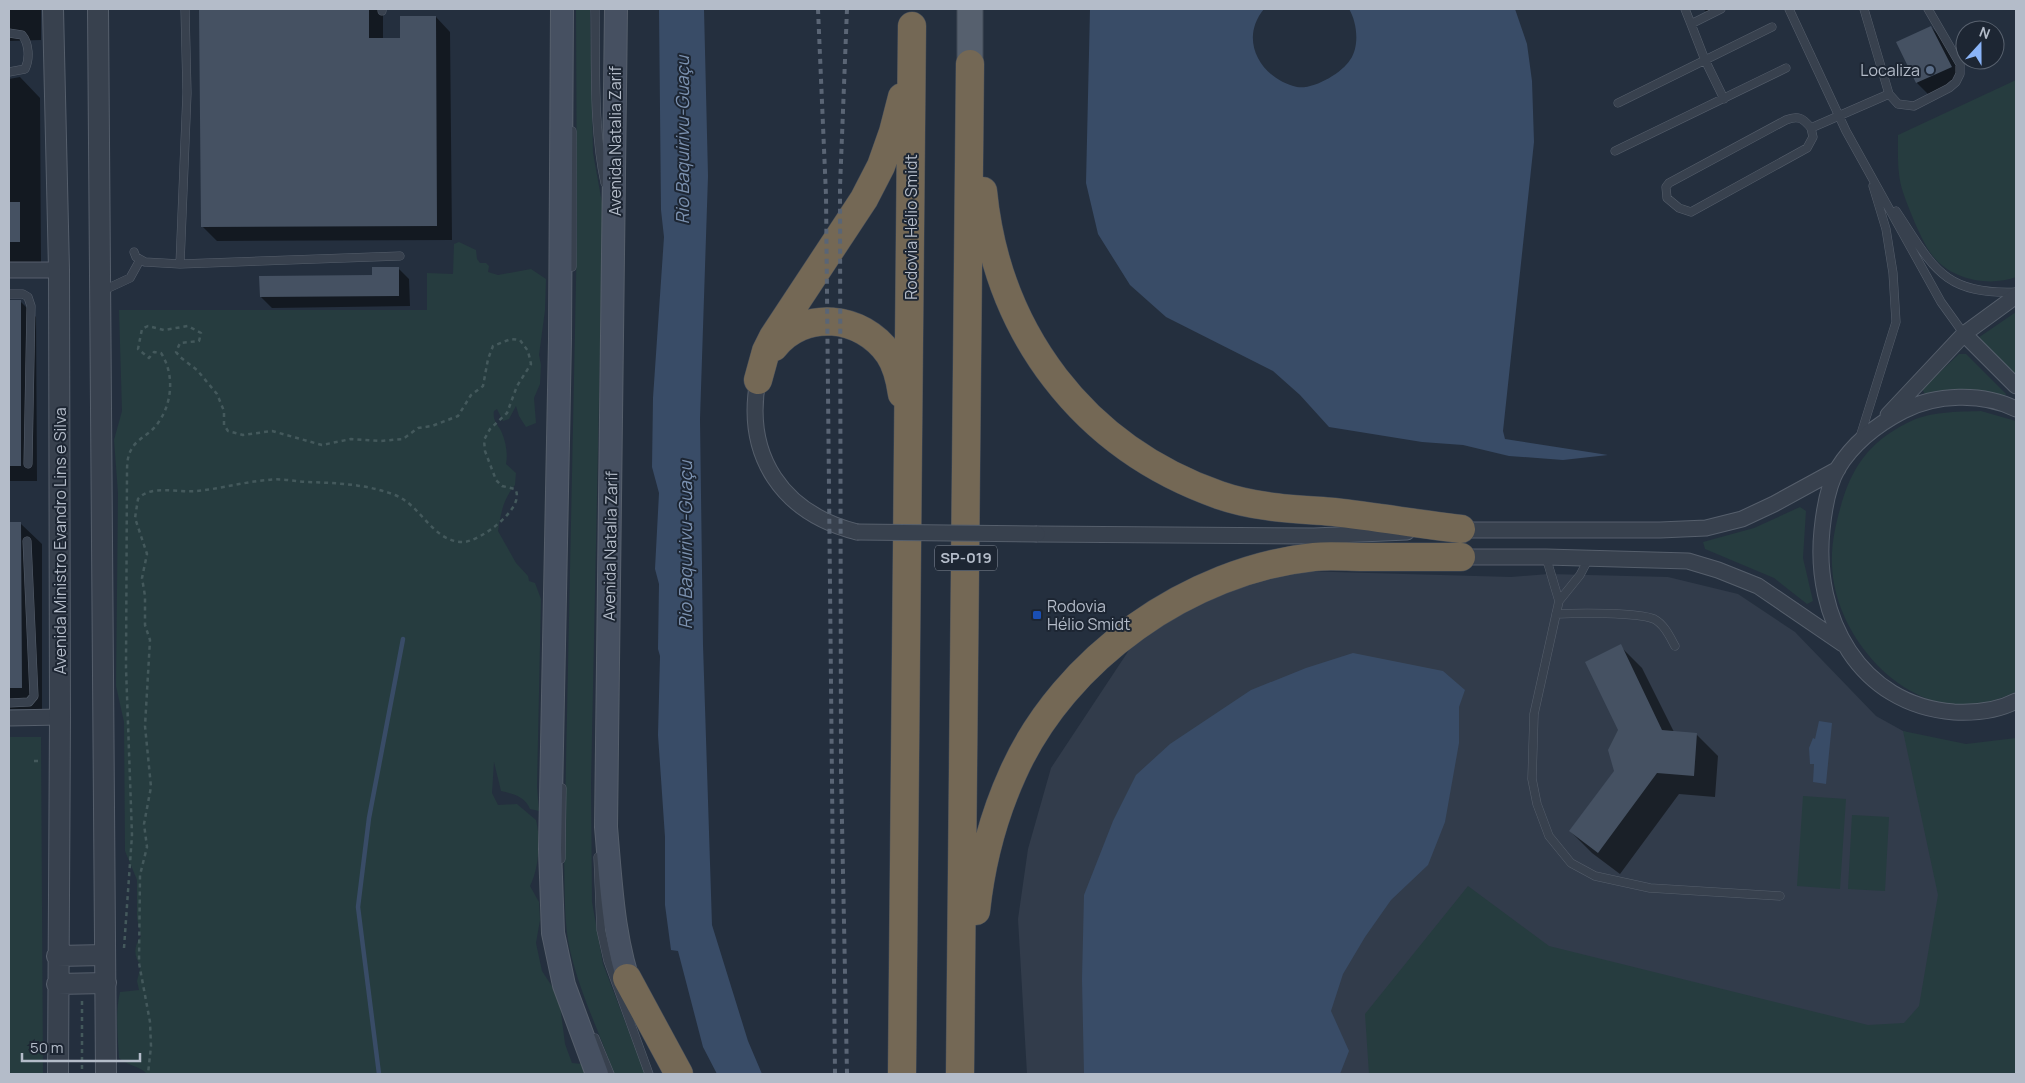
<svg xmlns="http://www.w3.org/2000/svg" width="2025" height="1083" viewBox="0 0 2025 1083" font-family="Manrope,sans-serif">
<rect width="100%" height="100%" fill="#242f3e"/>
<path fill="#323c4b" d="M 1299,571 L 1511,577 L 1549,574 L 1668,577 L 1738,594 L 1795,632 L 1876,716 L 1903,731 L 2016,767 L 2016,1074 L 1027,1074 L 1018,919 L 1028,849 L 1051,768 L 1137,638 L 1216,595 Z"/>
<path fill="#263c3f" d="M 576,9 L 590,9 L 593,153 L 603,208 L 591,783 L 592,902 L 603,964 L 645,1074 L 614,1074 C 599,1030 576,986 568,940 C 564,914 565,886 564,859 L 577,233 Z
M 2016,80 L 2016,277 C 1989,287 1951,280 1932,255 C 1922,242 1907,205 1902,189 C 1897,172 1898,153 1898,135 Z
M 459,242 L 476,250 L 477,259 L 480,263 L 486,263 L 489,266 L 488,272 L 498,275 L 531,269 L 546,279 L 545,310 L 539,355 L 541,365 L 540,384 L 534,398 L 536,423 L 526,427 L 519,416 L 516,406 L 509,419 L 503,421 L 497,409 L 494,411 C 492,421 499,425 502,433 C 506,443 508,454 506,464 L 516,473 L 515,485 C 503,499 501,513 498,531 L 516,563 L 528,576 L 529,581 L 535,583 L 541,599 L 537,787 L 539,811 L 530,809 C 525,796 513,794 501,791 L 494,762 L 492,793 L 498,805 L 517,804 L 536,820 C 541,840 539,868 530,886 L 539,902 L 540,920 L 536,943 L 542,971 L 559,997 L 565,1044 L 572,1063 L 582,1064 L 585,1074 L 147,1074 C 140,1066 128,1066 119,1058 C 118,1038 115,1012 120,992 L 139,990 L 137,981 L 141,965 C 133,957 134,945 141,936 L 137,918 L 137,880 L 125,851 L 124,722 L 116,686 L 118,493 L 114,440 L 122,411 L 119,310 L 427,310 L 427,273 L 453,274 L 454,244 Z
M 2016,312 L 2016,382 L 1978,338 Z
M 1959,354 L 1966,354 L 2006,394 L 2004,398 L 1957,389 L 1925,394 L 1922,389 Z
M 1981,411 L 2016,421 L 2016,692 C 2002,698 1989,703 1973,705 C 1900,712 1834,634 1832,565 C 1831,546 1835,527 1840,509 C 1851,468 1868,443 1907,423 C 1930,411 1956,412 1981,411 Z
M 1800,507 L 1806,511 L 1803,558 L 1813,601 L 1807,604 L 1774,578 L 1705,549 L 1703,542 L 1754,528 Z
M 1903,731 L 1966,744 L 2016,738 L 2016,1074 L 1369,1074 L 1365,1014 L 1468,886 L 1549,946 L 1868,1025 L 1904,1023 L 1919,1006 L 1938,895 Z
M 9,737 L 41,737 L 43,1074 L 9,1074 Z
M 1803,796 L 1846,799 L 1840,889 L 1797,886 Z
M 1852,815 L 1889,817 L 1885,891 L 1848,889 Z"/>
<path fill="#394c67" d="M 659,9 L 704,9 L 708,176 L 700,419 L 703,645 L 712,925 L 748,1041 L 762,1074 L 717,1074 L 703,1047 L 678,951 L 671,950 L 665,905 L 665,837 L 658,735 L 660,656 L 658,649 L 659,584 L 655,569 L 659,493 L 652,467 L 653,398 L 664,237 L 661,210 Z
M 1090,9 L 1264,9 C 1238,40 1261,79 1297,87 C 1313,90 1342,73 1350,60 C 1360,46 1357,22 1349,9 L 1515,9 L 1527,44 L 1532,81 L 1534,142 L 1503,431 L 1505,439 L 1608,455 L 1563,460 L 1509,456 L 1463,445 L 1422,442 L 1329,427 L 1300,395 L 1273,371 L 1166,317 L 1130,285 L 1098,234 L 1086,183 Z
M 1353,653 L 1443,671 L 1465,690 L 1459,707 L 1459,743 L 1445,822 L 1428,865 L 1391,900 L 1365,937 L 1343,974 L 1331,1011 L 1349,1051 L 1340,1074 L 1084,1074 L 1082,979 L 1084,895 L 1113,821 L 1136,775 L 1170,744 L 1251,690 L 1306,668 Z
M 1819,721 L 1832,723 L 1826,784 L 1813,782 L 1814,764 L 1810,764 L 1809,748 L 1813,738 L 1815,739 Z"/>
<path fill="#0007" d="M 9,9 L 41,9 L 41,40 L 9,41 Z
M 200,9 L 383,9 L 383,39 L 401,39 L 436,17 L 450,32 L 452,240 L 217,241 L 202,226 Z
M 1703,9 L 1725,9 L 1710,15 Z
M 1931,27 L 1942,38 L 1962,78 L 1928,94 L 1917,83 Z
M 20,77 L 40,98 L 41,262 L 9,262 L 9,79 Z
M 398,268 L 409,279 L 410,306 L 272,308 L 261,297 L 374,276 Z
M 9,301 L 20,301 L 36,317 L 37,481 L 9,481 Z
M 9,524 L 21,524 L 42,544 L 42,709 L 9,709 Z
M 1620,646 L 1642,668 L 1674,732 L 1696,734 L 1718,756 L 1715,797 L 1679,794 L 1620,874 L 1592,853 L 1570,831 L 1615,771 L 1619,730 Z"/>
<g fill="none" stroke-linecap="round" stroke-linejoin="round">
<path stroke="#394c67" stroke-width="4.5" d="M 379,1074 L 358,907 L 369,818 L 403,639"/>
</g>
<path fill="#455162" d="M 199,9 L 369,9 L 369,38 L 400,38 L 400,16 L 436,16 L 437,226 L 201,227 Z
M 1931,26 L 1952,67 L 1916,83 L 1896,42 Z
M 9,202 L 20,202 L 20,242 L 9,242 Z
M 372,267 L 399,267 L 399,296 L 260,297 L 259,276 L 372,275 Z
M 9,300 L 21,300 L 21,466 L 9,466 Z
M 9,522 L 21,522 L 22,688 L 9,688 Z
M 1621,644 L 1662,730 L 1697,733 L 1694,776 L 1657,773 L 1598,853 L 1569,831 L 1614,771 L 1608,750 L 1618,730 L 1585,662 Z"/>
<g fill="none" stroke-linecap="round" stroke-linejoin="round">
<defs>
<path id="service" d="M 382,9 L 382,11
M 595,9 C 596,66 593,127 605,183
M 1685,9 L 1691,24
M 1721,9 L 1691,24 L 1705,60 L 1724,99
M 1789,9 L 1846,131 L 1941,302 L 1964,334
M 9,33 L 22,35 C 29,43 30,59 25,69 L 9,72
M 1889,94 L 1898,104 L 1914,106 L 1949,88 L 1956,82 L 1960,74 L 1960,64 L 1928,9
M 1618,103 L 1772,27
M 1811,128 C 1803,118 1798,115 1786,120 L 1669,183 L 1666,187 L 1667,198 L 1679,208 L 1691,212 L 1807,148 L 1813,137 L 1811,128 L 1889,94 L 1864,9
M 1615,151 L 1786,68
M 1896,211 C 1933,266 1942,295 2016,292
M 134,252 L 136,257 L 145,262 L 180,264 L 400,256
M 180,264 L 187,93 L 185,9
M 572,267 L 572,131
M 102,291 L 130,278 L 140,260
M 9,294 L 23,294 L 28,297 L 31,306 L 28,464
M 1860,437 L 1896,322 L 1893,273 L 1886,229 L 1873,186
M 1546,557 L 1559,601
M 1589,558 L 1580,575 L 1559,601 L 1534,714 L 1532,779 L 1537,804 L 1549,836 L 1571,863 L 1595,876 L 1650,888 L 1780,896
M 1556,614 C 1576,613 1637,612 1654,619 C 1664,624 1670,637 1675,646
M 9,703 L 29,702 L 34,696 L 27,541
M 598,857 L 601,930 L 608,961 L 649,1074
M 561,859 L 562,788
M 595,1038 L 610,1074"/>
<path id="minor" d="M 9,270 L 59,270
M 1964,334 L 2016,386
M 758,380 C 744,456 782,513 857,532
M 2016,409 C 1982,392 1935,394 1903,411 C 1876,425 1854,442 1838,468 C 1828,485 1824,510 1822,530 C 1813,617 1859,705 1954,712 C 1975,713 1997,711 2016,701
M 1888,415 L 1964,334 L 2016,296
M 1455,530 L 1660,530 L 1706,528 L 1742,519 L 1774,504 L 1838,469
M 1037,534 L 1314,536 L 1407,532
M 1456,557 L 1546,557 L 1688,561 L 1718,570 L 1758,586 L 1843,644
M 9,718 L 60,717"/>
<path id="tertiary" d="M 53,9 L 59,270 L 60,717 L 58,1074
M 98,9 L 106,1074
M 57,956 L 105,955
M 57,984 L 106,983"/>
<path id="secondary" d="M 562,9 L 560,339 L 550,849 L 553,933 L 564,985 L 597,1074
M 616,9 L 606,827 C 611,883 613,941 633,994"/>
<path id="primary" d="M 970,64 L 970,9"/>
<path id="motorway" d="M 983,191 C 997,333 1083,447 1219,495 C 1256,508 1295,509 1334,512 C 1377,517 1419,524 1461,529
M 774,347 C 804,309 862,315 889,354 C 897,366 900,380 902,394
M 758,380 L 766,351 L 773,337 L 864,199 L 881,166 L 893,132 L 902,97
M 976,911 C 981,864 993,817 1013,773 C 1064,658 1190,570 1314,557 C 1330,555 1347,557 1363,557 C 1396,557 1429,557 1461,557
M 627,978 L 679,1074
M 902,1074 L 912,26
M 960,1074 L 970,64"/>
</defs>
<use href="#service" stroke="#565f6c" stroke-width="9"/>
<use href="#minor" stroke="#565f6c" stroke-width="17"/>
<use href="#tertiary" stroke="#565f6c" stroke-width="22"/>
<use href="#secondary" stroke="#565f6c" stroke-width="24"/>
<use href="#primary" stroke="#414a57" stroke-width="27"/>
<use href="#motorway" stroke="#434c59" stroke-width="29"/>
<path stroke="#44595c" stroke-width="2.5" stroke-dasharray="4 4" stroke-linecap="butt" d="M 34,761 L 42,761
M 124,948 L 132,835 L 126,668 L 127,473 C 127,466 127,457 131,450 C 135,441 146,436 153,429 C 172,409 176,376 161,353 L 154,352 L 149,358 L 138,349 L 142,329 L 148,326 L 164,330 L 188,326 L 201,333 L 199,341 L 180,343 L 176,352 L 180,357 L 197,370 L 217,394 L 224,411 L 224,425 L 228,431 L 243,435 L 272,431 L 322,445 L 351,439 L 380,441 L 403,439 L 418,428 L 432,426 L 458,416 L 471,395 L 483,386 L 488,359 L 493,346 L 511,339 L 520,340 L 528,351 L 531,364 L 517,386 L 507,413 L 490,429 L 484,440 L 485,451 L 496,480 L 502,486 L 515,489 C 527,507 479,543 462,542 C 432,541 421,505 395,495 C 366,484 337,483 306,482 C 293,481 280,478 268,480 C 243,482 220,489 196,491 C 178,493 151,484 138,499 L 135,518 L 147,554 L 142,578 L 145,596 L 145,625 L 150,640 L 145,726 L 151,787 L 144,824 L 147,847 L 140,875 L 139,963 L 150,1022 L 151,1046 L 148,1074
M 82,1001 L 82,1074"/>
<use href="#service" stroke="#38414e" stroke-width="8"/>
<use href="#minor" stroke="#38414e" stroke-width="15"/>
<use href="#tertiary" stroke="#38414e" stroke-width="20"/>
<use href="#secondary" stroke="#465061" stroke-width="22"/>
<use href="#primary" stroke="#56606e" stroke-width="25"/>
<use href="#motorway" stroke="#746855" stroke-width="28"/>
<path stroke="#5a6575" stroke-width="4" stroke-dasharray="5 5" stroke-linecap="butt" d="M 818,9 L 826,195 L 835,1074
M 847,9 L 840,187 L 841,772 L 847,1074"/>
<defs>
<path id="minor-bridge" d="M 857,532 L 1037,534"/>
</defs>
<use href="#minor-bridge" stroke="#565f6c" stroke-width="17" stroke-linecap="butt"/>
<use href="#minor-bridge" stroke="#38414e" stroke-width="15"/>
</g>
<circle fill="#5c6f8a" stroke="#1d2633" stroke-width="2" cx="1930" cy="70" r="5"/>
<rect fill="#1a4fb4" stroke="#1d2633" stroke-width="2" x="1032" y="610" width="10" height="10" rx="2.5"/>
<g text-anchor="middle" stroke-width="4" stroke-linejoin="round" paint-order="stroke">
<rect fill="#1d2633" stroke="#878f9c" stroke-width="1" x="935" y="545.5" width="62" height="25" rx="4"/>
<g font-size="15" font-weight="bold" fill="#b4bcc9">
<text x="966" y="563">SP-019</text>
</g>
<g font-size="16" fill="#b4bcc9" stroke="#1d2633" text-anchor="end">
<text x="1920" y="76">Localiza</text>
<text x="1047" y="612" text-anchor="start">Rodovia<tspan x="1047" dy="18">Hélio Smidt</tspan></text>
</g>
<g font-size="16" fill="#b4bcc9" stroke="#1d2633">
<text transform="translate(615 141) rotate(-90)" y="6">Avenida Natalia Zarif</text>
<text transform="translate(911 227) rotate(-90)" y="6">Rodovia Hélio Smidt</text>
<text transform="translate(60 541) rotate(-90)" y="6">Avenida Ministro Evandro Lins e Silva</text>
<text transform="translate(610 546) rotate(-89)" y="6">Avenida Natalia Zarif</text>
</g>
<g font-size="18" font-style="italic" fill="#7c92b1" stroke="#1d2633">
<text transform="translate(683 140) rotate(-90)" y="6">Rio Baquirivu-Guaçu</text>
<text transform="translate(686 545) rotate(-90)" y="6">Rio Baquirivu-Guaçu</text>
</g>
</g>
<rect width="2025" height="1083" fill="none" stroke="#b4bcc9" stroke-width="20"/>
<g transform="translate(1980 45) rotate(21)"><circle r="24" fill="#1d2633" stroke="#59626f"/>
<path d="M0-4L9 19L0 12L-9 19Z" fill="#8ab4f8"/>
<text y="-8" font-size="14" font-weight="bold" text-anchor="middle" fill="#b4bcc9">N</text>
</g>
<path d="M22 1053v8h118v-8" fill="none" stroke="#b4bcc9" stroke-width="2.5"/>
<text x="30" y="1053" font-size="15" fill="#b4bcc9" stroke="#1d2633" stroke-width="4" paint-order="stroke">50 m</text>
</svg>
